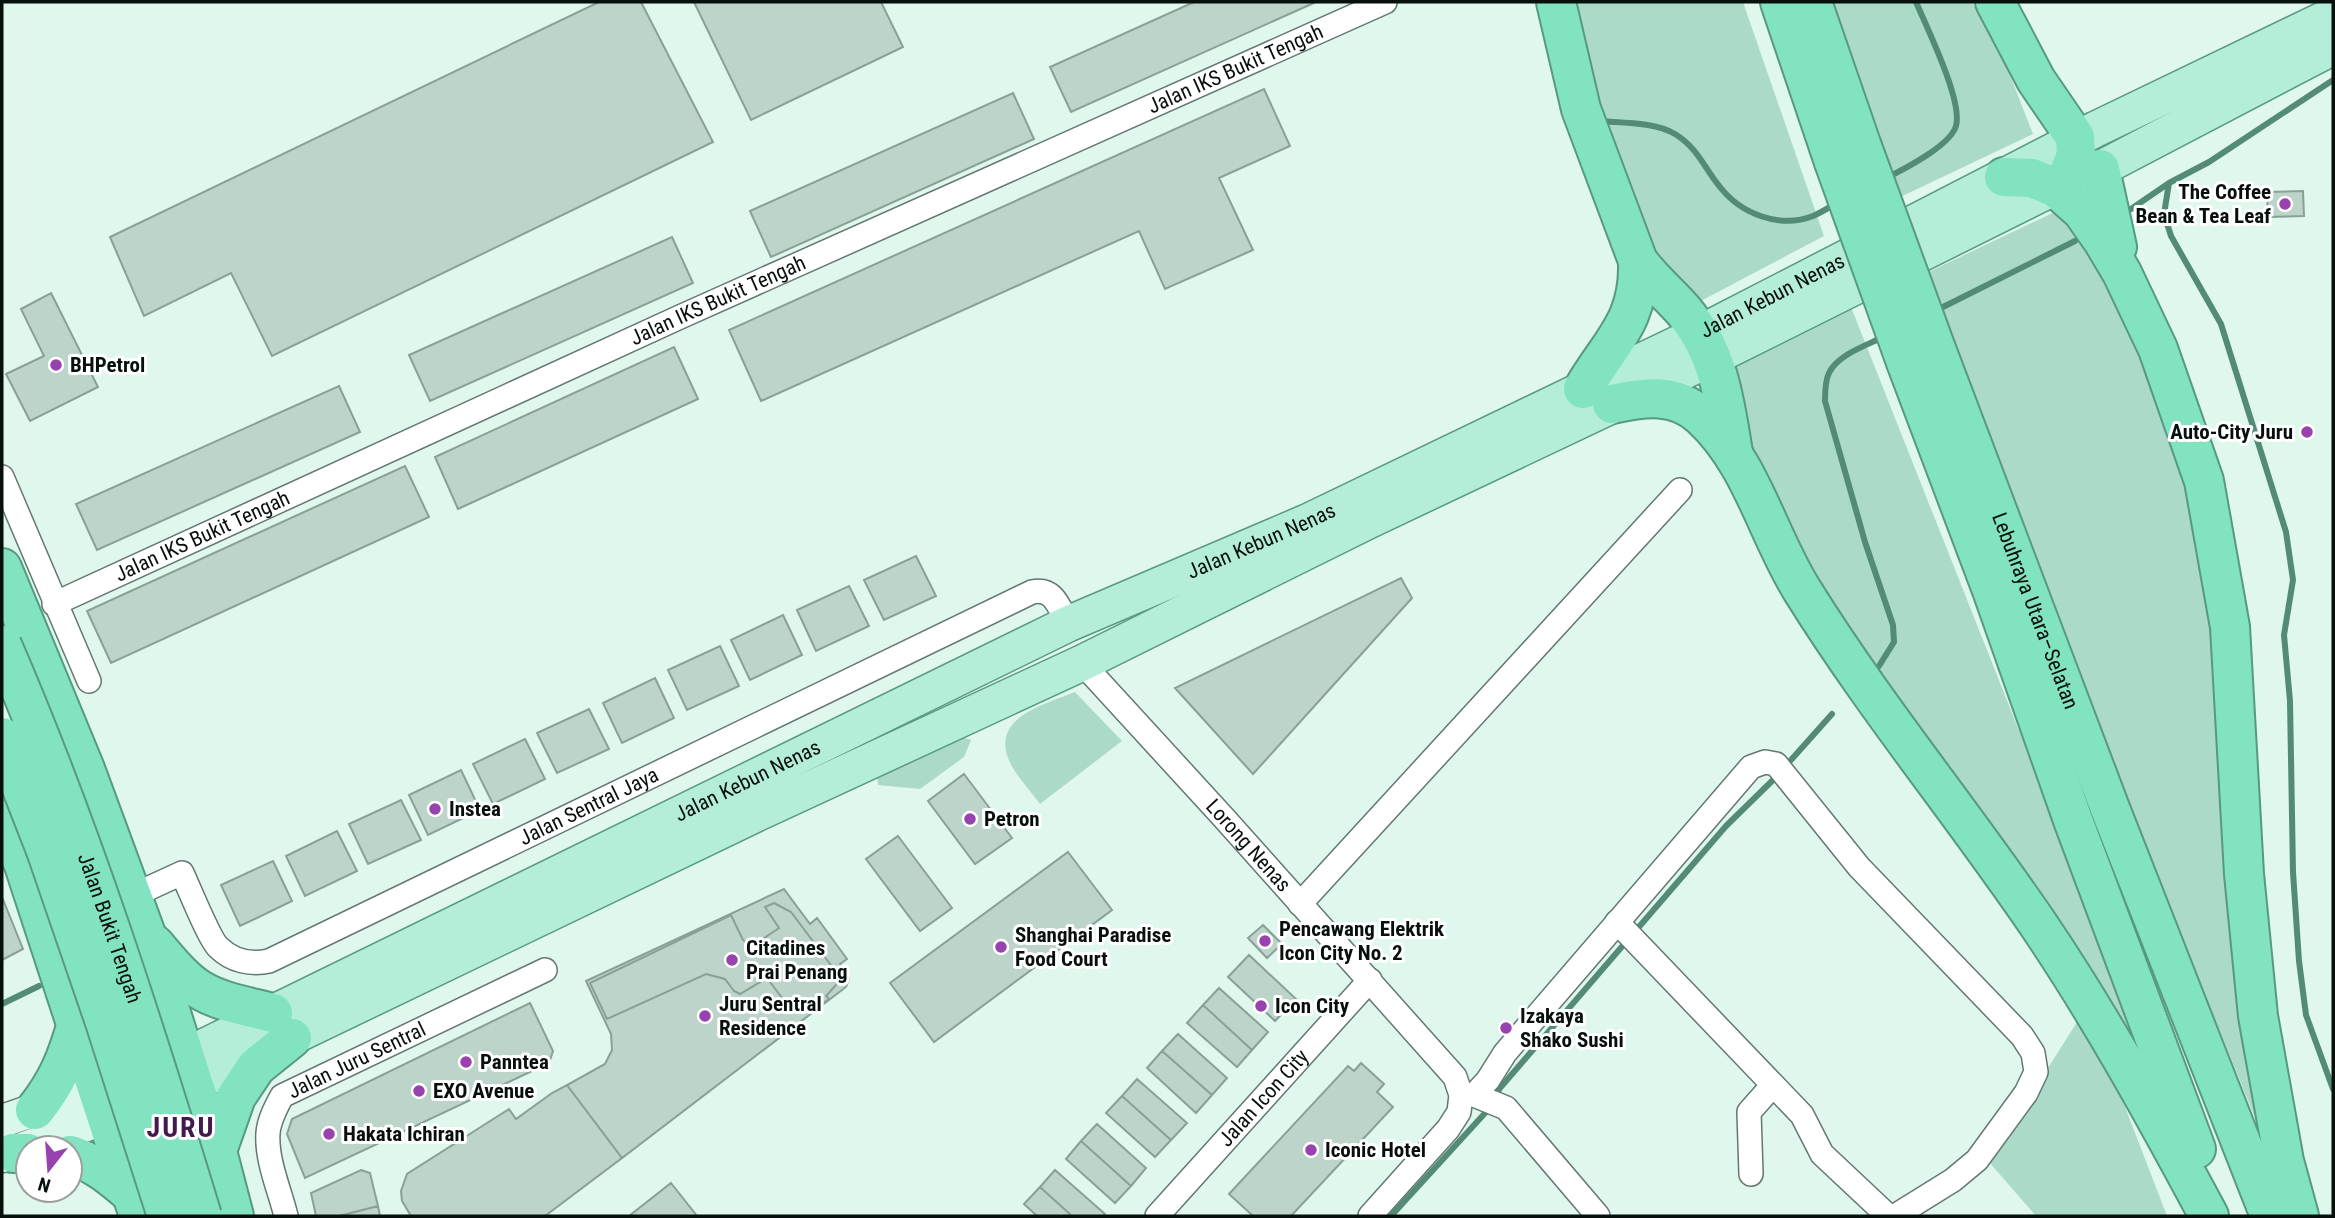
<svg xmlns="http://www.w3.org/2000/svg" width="2335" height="1218" viewBox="0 0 2335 1218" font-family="'Roboto Condensed',sans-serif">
<rect width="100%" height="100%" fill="#dff7ed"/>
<path fill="#acdac8" d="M 1566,2 L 1743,2 L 1824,236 L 1697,303 L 1647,245 L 1616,183 Z
M 1831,2 L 1972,2 L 2004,60 L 2033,134 L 1894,200 Z
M 2061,209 L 2090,236 L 2181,439 L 2207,538 L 2266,1145 L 2023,544 L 1920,276 Z
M 1851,307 L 2186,1152 L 1847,627 L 1767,494 L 1739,434 L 1729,375 L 1736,362 Z
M 1075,692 L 1122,741 L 1040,804 C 1030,790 1012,772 1007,755 C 995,716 1048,703 1075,692 Z
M 958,736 L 971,740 L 964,757 L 920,789 L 878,785 L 877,775 Z
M 2077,1022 L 2122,1099 L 2167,1216 L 2036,1216 L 1989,1162 Z"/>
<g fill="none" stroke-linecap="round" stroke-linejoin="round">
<path stroke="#538b77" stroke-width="6" d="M 2333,80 L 2209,162 L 2169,183 L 2164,214 L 2171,236 L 2221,324 L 2286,532 L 2293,580 L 2284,635 L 2290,701 L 2293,872 L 2299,961 L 2306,1015 L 2333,1089
M 1600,121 C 1623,123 1654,122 1675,134 C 1698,148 1704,168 1720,187 C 1741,214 1780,229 1813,216 C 1821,213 1829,207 1837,203
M 1887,178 C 1905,168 1950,146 1956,126 C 1963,101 1927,28 1916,2
M 2131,209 L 2169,183
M 1935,311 L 2075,241
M 1879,666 L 1894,642 L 1893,625 L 1865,542 L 1825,401 C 1825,392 1825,381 1829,373 C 1838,354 1868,345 1885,336
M 1791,760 L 1832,714
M 2,1004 L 39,986
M 1391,1216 L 1486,1112 L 1500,1088 L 1726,826 L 1772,781"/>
</g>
<path fill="#bdd4ca" stroke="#8aa097" stroke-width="2" d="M 599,2 L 641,2 L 713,142 L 272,356 L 231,273 L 144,316 L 110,237 Z
M 694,2 L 881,2 L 903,47 L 751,120 Z
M 1194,2 L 1316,2 L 1071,112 L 1050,67 Z
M 1264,89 L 1290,146 L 1219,178 L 1253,250 L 1165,289 L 1139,231 L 761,401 L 729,330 Z
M 1013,93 L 1034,139 L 771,257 L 750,211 Z
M 2303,191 L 2304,216 L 2268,217 L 2267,192 Z
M 672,237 L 693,283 L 430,401 L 409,355 Z
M 51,293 L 98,387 L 30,421 L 6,374 L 44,356 L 21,309 Z
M 674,347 L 698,399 L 458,509 L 435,457 Z
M 339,386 L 360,432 L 97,550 L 76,504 Z
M 405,466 L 429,517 L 111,663 L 87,611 Z
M 916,556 L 936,596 L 884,620 L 864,580 Z
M 1401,578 L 1412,598 L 1253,774 L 1175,688 Z
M 849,586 L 869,626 L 816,651 L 797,610 Z
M 783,615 L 802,655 L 750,680 L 731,640 Z
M 720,646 L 739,686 L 687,710 L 668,670 Z
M 655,678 L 674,718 L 622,743 L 603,703 Z
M 589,709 L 609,749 L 557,773 L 537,733 Z
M 525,739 L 545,779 L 493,804 L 473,764 Z
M 461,770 L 480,810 L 428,835 L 409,795 Z
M 964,774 L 1012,838 L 975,864 L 928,801 Z
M 401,800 L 421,840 L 368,864 L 349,824 Z
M 337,831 L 357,871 L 305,896 L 286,856 Z
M 898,836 L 952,908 L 920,931 L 866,859 Z
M 1068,852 L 1112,910 L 934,1042 L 890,983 Z
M 273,861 L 292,901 L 240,926 L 221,885 Z
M 784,889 L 810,924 L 817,918 L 847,959 L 840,964 L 849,979 L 846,987 L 622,1158 L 567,1085 L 605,1064 L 612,1050 L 611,1034 L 586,981 Z
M 2,897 L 23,949 L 2,960 Z
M 774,903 L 791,912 L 839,976 L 836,985 L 826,996 L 829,999 L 818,1007 L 816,1004 L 792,1011 L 767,978 L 740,994 L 734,991 L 725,979 L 706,974 L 607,1019 L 590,983 L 731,915 L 743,940 L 751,947 L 779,928 L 765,907 Z
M 1263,925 L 1282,944 L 1267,958 L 1248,938 Z
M 1249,955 L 1296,999 L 1275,1021 L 1228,977 Z
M 1219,988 L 1268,1032 L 1252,1050 L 1203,1005 Z
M 530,1003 L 553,1051 L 549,1063 L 305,1178 L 287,1134 L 292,1119 Z
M 1203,1005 L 1252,1050 L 1237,1067 L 1187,1023 Z
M 1178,1034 L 1227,1078 L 1212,1095 L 1162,1051 Z
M 1162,1051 L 1212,1095 L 1196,1113 L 1147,1068 Z
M 1361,1063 L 1384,1084 L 1377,1092 L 1393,1107 L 1291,1216 L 1253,1216 L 1229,1194 L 1348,1066 L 1354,1071 Z
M 1137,1079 L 1187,1123 L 1171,1140 L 1122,1096 Z
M 567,1085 L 622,1158 L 545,1216 L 411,1216 L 402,1201 L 401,1191 L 407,1174 L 509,1109 L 516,1119 L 552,1093 Z
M 1122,1096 L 1171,1140 L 1155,1157 L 1106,1113 Z
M 1097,1124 L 1146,1168 L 1131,1186 L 1081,1141 Z
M 1081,1141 L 1131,1186 L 1115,1203 L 1066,1159 Z
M 361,1170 L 370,1173 L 378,1206 L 339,1216 L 316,1216 L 311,1193 Z
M 1055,1170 L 1105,1214 L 1103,1216 L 1072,1216 L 1040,1187 Z
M 671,1183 L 697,1216 L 629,1216 Z
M 1040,1187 L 1072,1216 L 1037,1216 L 1024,1204 Z
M 378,1206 L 380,1216 L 339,1216 Z"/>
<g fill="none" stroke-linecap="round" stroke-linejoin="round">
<defs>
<g id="street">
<path d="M 2,477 L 89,681"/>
<path id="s1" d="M 54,604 L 680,317 L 1385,2"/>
<path id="s2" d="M 1082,663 L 1224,818 L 1455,1077 L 1461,1095 L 1459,1112 L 1448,1129 L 1370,1216"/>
<path id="s3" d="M 132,896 L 182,873 C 189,888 209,938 218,947 C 232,961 251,965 269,961 L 1032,592 C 1054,587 1059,607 1068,624"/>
<path d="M 1300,904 L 1680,490"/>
<path d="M 1617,922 L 1802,1115 L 1822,1154 L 1888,1216"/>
<path d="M 1461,1095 L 1474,1095 L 1506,1108 L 1598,1216"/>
<path d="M 1474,1095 L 1488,1080 L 1505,1053 L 1751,767 L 1765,762 L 1776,764 L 1859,867 L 2022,1036 L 2033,1053 L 2036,1072 L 2026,1093 L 1977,1160 L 1953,1180 L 1895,1216"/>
<path d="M 1751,1174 L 1749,1112 L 1773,1085"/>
<path id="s4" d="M 286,1216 C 280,1191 266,1160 268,1133 C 269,1120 276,1107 282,1096 L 545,970"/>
<path id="s5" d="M 1157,1216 L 1370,980"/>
</g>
<path id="secondary" d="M 2,1121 L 99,1088
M 3,1156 L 108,1117"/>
<g id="primary">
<path id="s6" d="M 157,1066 L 185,1056 L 1068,624 L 1307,522 L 1700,333 L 2096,129 L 2333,15"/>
<path d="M 166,1094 L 211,1076 L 756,814 L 1082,663 L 1368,521 L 1712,358 L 2065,182 L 2100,169 L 2333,47"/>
</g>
<g id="highway">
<path d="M 1556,2 L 1581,109 L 1638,261 C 1651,279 1668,293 1683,310 C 1718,351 1725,401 1733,453"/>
<path d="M 1780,2 L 1834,162"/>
<path d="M 1812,2 L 1861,144"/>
<path d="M 1995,2 L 2036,80 L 2075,137 L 2076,155 L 2065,182"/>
<path d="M 2100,169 L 2117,247"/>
<path d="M 2004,177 L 2032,178 L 2056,188 L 2082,211 L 2103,241 L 2122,273 L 2158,349 L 2204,481 L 2230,627 L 2244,874 L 2258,1016 L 2284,1161 L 2299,1216"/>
<path id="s7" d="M 1936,349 L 2111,811 L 2270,1216"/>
<path d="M 1906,362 L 1992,590 L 2073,820 L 2196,1149"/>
<path d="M 1583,389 C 1611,341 1640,322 1638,261"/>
<path d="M 1612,404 C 1644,397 1676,392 1702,417 C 1752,463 1767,534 1802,590 C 1874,706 1961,811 2038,924 C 2101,1017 2156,1117 2209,1216"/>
<path d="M 2,568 L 85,769 L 147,937 L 193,1083 L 217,1151 L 234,1216"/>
<path d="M 2,813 L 24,865 L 139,1216"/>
<path d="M 154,944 C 168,960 183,980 202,991 C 223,1003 250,1007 273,1013"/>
<path d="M 35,1110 C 58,1081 67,1058 77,1023"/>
<path d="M 217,1151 L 236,1097 L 256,1067 L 292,1038"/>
<path d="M 13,1153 L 28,1153"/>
<path d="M 70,1155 C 96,1163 114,1179 135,1197"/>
</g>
</defs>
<use href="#street" stroke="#637870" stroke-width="26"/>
<use href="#secondary" stroke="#637870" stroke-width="35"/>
<use href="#primary" stroke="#579981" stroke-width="38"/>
<use href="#highway" stroke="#579981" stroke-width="42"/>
<use href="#street" stroke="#fff" stroke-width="23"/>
<use href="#secondary" stroke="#daf7ec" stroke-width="32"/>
<use href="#primary" stroke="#b4eed9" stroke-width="35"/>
<use href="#highway" stroke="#82e3c0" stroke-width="38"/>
<defs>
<g id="highway-bridge">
<path d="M 1861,144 L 1936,349"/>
<path d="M 1834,162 L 1906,362"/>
<path id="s8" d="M 2,645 C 82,830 143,1023 202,1216"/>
<path d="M 2,737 L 47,853 L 105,1022 L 167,1216"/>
</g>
</defs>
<use href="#highway-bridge" stroke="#579981" stroke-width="42" stroke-linecap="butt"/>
<use href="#highway-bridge" stroke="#82e3c0" stroke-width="38"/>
</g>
<g fill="#9842af" stroke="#fff" stroke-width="2.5">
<circle cx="2285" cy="204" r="7"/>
<circle cx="56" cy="365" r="7"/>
<circle cx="2307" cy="432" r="7"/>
<circle cx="435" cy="809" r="7"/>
<circle cx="970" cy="819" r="7"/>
<circle cx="1265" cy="941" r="7"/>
<circle cx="1001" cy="947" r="7"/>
<circle cx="732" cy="960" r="7"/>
<circle cx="1261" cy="1006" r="7"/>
<circle cx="705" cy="1016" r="7"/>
<circle cx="1506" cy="1028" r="7"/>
<circle cx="466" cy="1062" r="7"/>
<circle cx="419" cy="1091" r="7"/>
<circle cx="329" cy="1134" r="7"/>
<circle cx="1311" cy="1150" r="7"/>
</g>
<g text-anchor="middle" stroke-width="6" stroke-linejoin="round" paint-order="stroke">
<g font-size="21" fill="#08100d" stroke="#fff">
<text dy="7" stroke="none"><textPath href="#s1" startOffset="1297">Jalan IKS Bukit Tengah</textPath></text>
<text dy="7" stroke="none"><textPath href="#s6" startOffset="1790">Jalan Kebun Nenas</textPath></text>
<text dy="7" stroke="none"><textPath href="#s1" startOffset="730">Jalan IKS Bukit Tengah</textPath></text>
<text dy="7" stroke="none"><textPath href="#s1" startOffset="163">Jalan IKS Bukit Tengah</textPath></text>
<text dy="7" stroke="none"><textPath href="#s6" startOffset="1223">Jalan Kebun Nenas</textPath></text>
<text dy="7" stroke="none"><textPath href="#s7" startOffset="280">Lebuhraya Utara–Selatan</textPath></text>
<text dy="7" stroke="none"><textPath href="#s6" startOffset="656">Jalan Kebun Nenas</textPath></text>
<text dy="7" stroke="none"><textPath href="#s3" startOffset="548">Jalan Sentral Jaya</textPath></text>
<text dy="7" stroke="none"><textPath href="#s2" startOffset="247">Lorong Nenas</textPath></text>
<text dy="7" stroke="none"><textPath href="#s8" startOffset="303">Jalan Bukit Tengah</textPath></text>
<text dy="7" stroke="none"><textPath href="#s4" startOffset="208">Jalan Juru Sentral</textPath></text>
<text dy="7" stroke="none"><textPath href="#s5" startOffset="159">Jalan Icon City</textPath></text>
</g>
<g font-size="21" font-weight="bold" fill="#08100d" stroke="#fff" text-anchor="start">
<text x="2271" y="199" text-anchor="end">The Coffee<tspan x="2271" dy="24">Bean &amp; Tea Leaf</tspan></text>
<text x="70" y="372">BHPetrol</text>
<text x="2293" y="439" text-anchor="end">Auto-City Juru</text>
<text x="449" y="816">Instea</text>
<text x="984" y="826">Petron</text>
<text x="1279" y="936">Pencawang Elektrik<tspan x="1279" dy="24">Icon City No. 2</tspan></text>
<text x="1015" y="942">Shanghai Paradise<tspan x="1015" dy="24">Food Court</tspan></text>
<text x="746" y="955">Citadines<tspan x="746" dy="24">Prai Penang</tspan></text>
<text x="719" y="1011">Juru Sentral<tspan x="719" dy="24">Residence</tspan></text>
<text x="1275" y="1013">Icon City</text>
<text x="1520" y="1023">Izakaya<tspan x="1520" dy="24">Shako Sushi</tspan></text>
<text x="480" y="1069">Panntea</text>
<text x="433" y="1098">EXO Avenue</text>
<text x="343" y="1141">Hakata Ichiran</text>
<text x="1325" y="1157">Iconic Hotel</text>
</g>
<g font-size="28" font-weight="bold" letter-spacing="2" fill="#431a4e" stroke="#fff">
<text x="181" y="1137">JURU</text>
</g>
</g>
<rect width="2335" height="1218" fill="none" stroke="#08100d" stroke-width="7"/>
<g transform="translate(49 1169) rotate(197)"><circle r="33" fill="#ffffff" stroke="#9c9f9e" stroke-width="2"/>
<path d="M0-5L12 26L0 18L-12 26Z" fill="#9842af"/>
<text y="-10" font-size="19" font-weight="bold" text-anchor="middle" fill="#08100d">N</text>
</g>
</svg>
